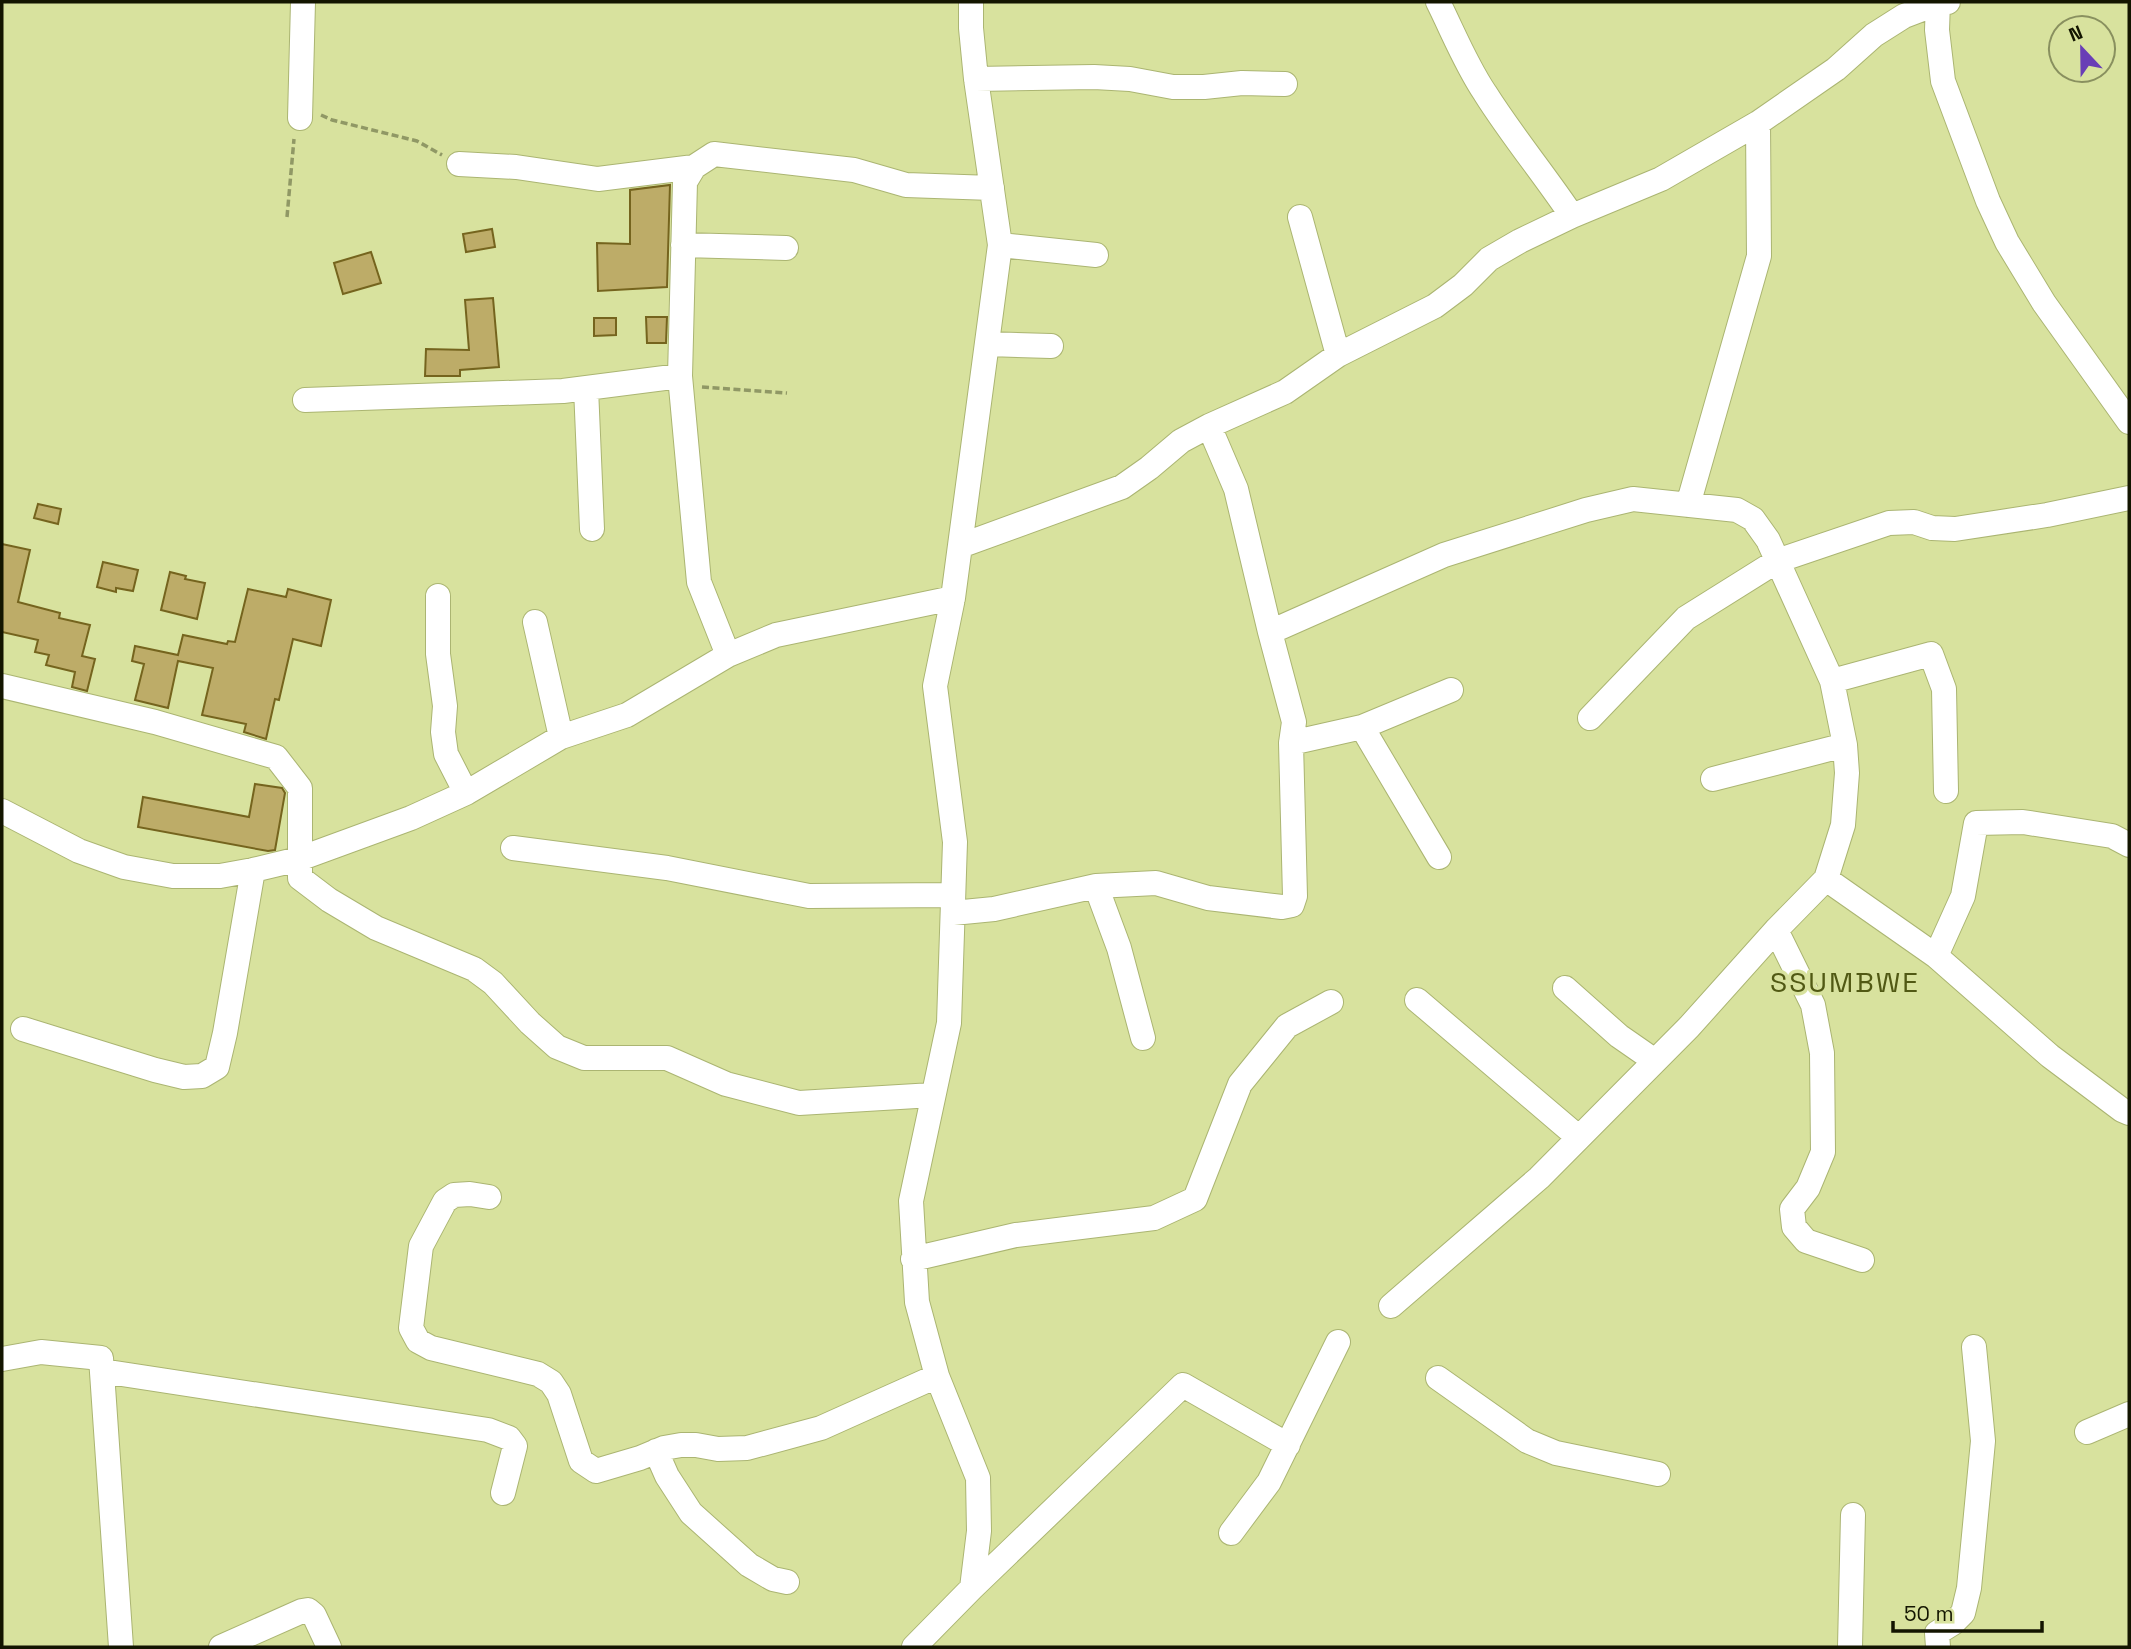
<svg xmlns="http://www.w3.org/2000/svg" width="2131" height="1649" viewBox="0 0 2131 1649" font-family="'Space Grotesk',sans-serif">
<rect width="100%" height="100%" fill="#d8e29e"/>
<path fill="#bdac68" stroke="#75641e" stroke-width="2" d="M 670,185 L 667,287 L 598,291 L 597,243 L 630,244 L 630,190 Z
M 492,229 L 495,247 L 466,252 L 463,234 Z
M 371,252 L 381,283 L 343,294 L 334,263 Z
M 493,298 L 499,367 L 460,370 L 460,376 L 425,376 L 426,349 L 469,350 L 465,300 Z
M 646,317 L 667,317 L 666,343 L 647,343 Z
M 594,318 L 616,318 L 616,335 L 594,336 Z
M 38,504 L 61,509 L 58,524 L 34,518 Z
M 2,544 L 30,550 L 18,602 L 60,613 L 59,618 L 90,625 L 82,656 L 95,659 L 87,691 L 72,687 L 75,672 L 46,665 L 49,655 L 35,652 L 38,640 L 2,632 Z
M 103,562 L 138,570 L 133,591 L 116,588 L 116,592 L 97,587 Z
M 170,572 L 186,576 L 185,579 L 205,583 L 197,619 L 161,610 Z
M 248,589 L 286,597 L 288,589 L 331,600 L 321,646 L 293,639 L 279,700 L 275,699 L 266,739 L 244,732 L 246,724 L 202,715 L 213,668 L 178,661 L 168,708 L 135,700 L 144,664 L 132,661 L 135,646 L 178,655 L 183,635 L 227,644 L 228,641 L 235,642 Z
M 255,784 L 282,788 L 285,793 L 275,850 L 268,851 L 138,827 L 143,797 L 249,817 Z"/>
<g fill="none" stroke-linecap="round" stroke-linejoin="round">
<defs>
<path id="minor" d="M 1438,2 C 1453,32 1466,65 1485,93 C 1512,136 1544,174 1572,216
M 1938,2 L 1937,30 L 1943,81 L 1988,201 L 2007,242 L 2044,303 L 2129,422
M 976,79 L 1094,77 L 1130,79 L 1173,87 L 1204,87 L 1242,83 L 1285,84
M 300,118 L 303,2
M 459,164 L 516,167 L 598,179 L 694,167
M 1300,217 L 1338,355
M 683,245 L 786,248
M 1000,245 L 1096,255
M 987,344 L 1051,346
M 586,388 L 592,529
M 305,400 L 563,391 L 680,376
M 1688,505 L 1759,256 L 1758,123
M 960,546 L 1122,487 L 1149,468 L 1181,441 L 1209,426 L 1285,392 L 1338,355 L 1435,306 L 1463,285 L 1489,259 L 1520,241 L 1572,216 L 1661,179 L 1758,123 L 1836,69 L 1874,35 L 1904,16 L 1938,3 L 1948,2
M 438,596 L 438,654 L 445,706 L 443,732 L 446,754 L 466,793
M 535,622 L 561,737
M 1270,632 L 1444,555 L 1586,510 L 1633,499 L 1737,510 L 1753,519 L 1768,540 L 1832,681 L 1845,745 L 1847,773 L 1843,825 L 1826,879 L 1776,930 L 1689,1027 L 1539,1178 L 1391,1306
M 728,655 L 699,582 L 680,376 L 685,182 L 694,167 L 714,154 L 854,170 L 906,185 L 992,188
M 1832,681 L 1931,654 L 1944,689 L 1946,791
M 2,686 L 155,722 L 276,757 L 300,788 L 300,878 L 329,900 L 376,928 L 474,969 L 493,983 L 530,1023 L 557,1047 L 584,1058 L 667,1058 L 726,1084 L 799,1103 L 933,1095
M 1590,718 L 1686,618 L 1777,561 L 1889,523 L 1914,522 L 1932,528 L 1955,529 L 2047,515 L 2129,498
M 1362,727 L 1439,857
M 1291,743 L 1362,727 L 1451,690
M 1713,779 L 1845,745
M 2,811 L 79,851 L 124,867 L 173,876 L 220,876 L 253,870 L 299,859 L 411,818 L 466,793 L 561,737 L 627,715 L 728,655 L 776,635 L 953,598
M 513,848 L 667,868 L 809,896 L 953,895
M 1826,879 L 1936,956 L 2050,1056 L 2122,1110 L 2129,1113
M 1096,886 L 1119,948 L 1143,1038
M 953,913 L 994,909 L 1096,886 L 1156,883 L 1208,898 L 1282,907 L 1292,905 L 1295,896 L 1291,743 L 1294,722 L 1270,632 L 1236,489 L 1209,426
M 1776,930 L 1813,1005 L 1822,1053 L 1823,1152 L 1808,1188 L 1792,1209 L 1794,1227 L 1806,1241 L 1862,1260
M 1936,956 L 1963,896 L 1976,823 L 2023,822 L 2112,836 L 2129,845
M 1565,988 L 1619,1036 L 1655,1061
M 1417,1000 L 1578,1137
M 23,1029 L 155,1070 L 184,1077 L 202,1076 L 217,1067 L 225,1033 L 253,870
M 489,1197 L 470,1194 L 454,1195 L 445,1201 L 421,1246 L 411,1328 L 418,1341 L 431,1348 L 538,1374 L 551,1382 L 559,1394 L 581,1461 L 596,1471 L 640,1458 L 664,1448 L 681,1445 L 696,1445 L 718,1449 L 747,1448 L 821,1428 L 937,1376
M 913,1259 L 1016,1235 L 1154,1218 L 1195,1199 L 1240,1084 L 1287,1026 L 1331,1002
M 2,1359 L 41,1352 L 101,1358 L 121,1647
M 102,1371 L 488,1430 L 509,1438 L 515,1446 L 503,1493
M 1438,1378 L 1527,1441 L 1556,1453 L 1658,1474
M 2087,1432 L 2129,1414
M 656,1451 L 667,1476 L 691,1513 L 749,1565 L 773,1579 L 787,1582
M 1231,1533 L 1269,1482 L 1338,1342
M 972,1588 L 1183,1385 L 1288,1445
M 221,1647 L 302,1611 L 308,1610 L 314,1615 L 329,1647
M 914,1647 L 972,1588 L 979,1531 L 978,1478 L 937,1376 L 917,1302 L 911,1201 L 949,1023 L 955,842 L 935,686 L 953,598 L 1000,245 L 976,79 L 971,28 L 971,2
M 1850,1647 L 1853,1515
M 1938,1647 L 1937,1633 L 1953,1623 L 1963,1613 L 1969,1588 L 1983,1441 L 1974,1347"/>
</defs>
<use href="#minor" stroke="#abb572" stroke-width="26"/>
<path stroke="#909865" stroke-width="3.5" stroke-dasharray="7 3.5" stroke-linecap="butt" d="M 321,115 L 332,120 L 417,141 L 442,155
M 287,217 L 294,139
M 702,387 L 787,393"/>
<use href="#minor" stroke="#fff" stroke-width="24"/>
</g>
<g text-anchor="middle" stroke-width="7" stroke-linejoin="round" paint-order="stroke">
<g font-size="28" letter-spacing="2" fill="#515914" stroke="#d8e29e">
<text x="1845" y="992">SSUMBWE</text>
</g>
</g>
<rect width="2131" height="1649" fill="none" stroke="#131500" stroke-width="7"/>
<g transform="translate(2082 49) rotate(338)"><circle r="33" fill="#d8e29e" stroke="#89905f" stroke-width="2"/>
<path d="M0-5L12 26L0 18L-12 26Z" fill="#693eb6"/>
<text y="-10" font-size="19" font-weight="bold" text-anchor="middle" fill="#131500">N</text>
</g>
<path d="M1893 1621v10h149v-10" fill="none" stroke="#131500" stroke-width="3.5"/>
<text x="1904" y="1621" font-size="21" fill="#131500" stroke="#d8e29e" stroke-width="5" paint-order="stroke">50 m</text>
</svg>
